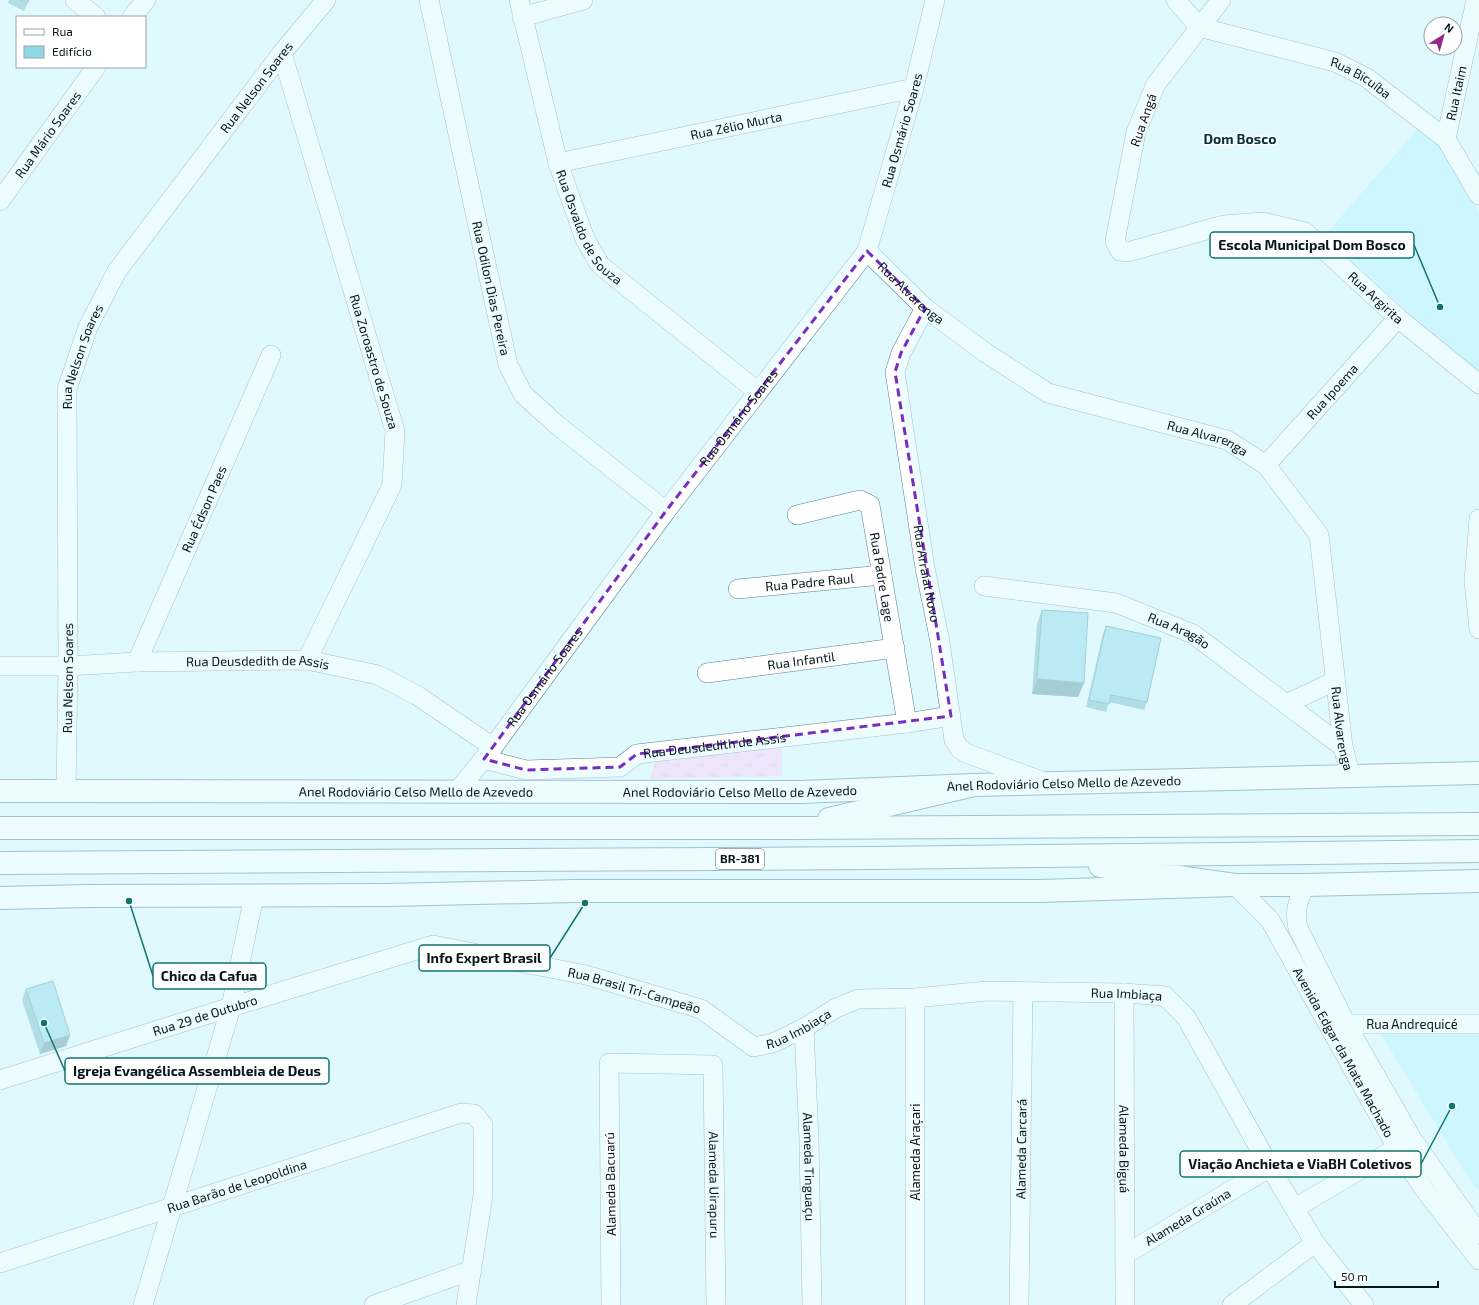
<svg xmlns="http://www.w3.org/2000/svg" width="1479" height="1305" viewBox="0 0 1479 1305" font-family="'Exo 2',sans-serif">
<defs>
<pattern id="grass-tufts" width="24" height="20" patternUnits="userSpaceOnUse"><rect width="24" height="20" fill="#ffcff3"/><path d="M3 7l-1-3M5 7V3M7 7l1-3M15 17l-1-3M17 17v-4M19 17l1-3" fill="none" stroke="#d9b1d0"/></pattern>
</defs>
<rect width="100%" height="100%" fill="#dff9ff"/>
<path fill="#bbf2fd" d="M 1421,125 L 1451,161 L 1479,212 L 1479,379 L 1325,235 Z
M 1479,1029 L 1479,1191 L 1468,1178 L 1381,1034 L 1436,1030 Z"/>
<path fill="url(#grass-tufts)" d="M 782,744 L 782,776 L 650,779 L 655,762 Z"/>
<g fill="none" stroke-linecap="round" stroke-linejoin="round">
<defs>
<g id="minor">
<path d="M 75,0 L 96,17"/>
<path id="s1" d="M 429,0 L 508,365 L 523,394 L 556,424 L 666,511"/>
<path id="s2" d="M 519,0 L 558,163 L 585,239 L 600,265 L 757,391"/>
<path id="s3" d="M 1176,0 L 1199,27 L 1335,62 L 1367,78 L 1446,139 L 1479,195"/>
<path id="s4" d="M 1221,0 L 1156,84 L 1136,132 L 1115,241 L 1120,251 L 1128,252 L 1224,225 L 1263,222 L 1305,232 L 1398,318 L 1479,384"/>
<path d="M 132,17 L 146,0"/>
<path d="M 522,17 L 583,0"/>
<path id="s5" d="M 282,53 L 395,431 L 392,485 L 307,660"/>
<path id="s6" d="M 1446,139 L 1476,0"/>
<path id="s7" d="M 558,163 L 914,88"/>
<path id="s8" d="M 0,201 L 96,67"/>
<path id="s9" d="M 867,251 L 925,308 L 986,353 L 1048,393 L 1227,440 L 1266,465 L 1319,535 L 1343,747 L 1351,777"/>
<path id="s10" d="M 925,308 L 901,353 L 895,372 L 925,568 L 940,642 L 954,740 L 960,749 L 966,753 L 1044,782"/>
<path id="s11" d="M 1266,465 L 1398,318"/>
<path id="s12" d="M 797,515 L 860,500 L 870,505 L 907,723"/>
<path d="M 1479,519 L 1474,581 L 1479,629"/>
<path id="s13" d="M 984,586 L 1116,603 L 1193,634 L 1343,747"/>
<path id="s14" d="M 738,589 L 882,575"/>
<path id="s15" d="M 137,662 L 271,355"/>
<path id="s16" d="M 0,666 L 68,666 L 137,662 L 307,660 L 378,675 L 418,696 L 493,747"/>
<path id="s17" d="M 707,673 L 895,648"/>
<path d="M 1286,704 L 1335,681"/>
<path id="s18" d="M 484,759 L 526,770 L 620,767 L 637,754 L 907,723 L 951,716"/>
<path id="s19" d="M 66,790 L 68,666 L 67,389 L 88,327 L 117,271 L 282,53 L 326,0"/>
<path id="s20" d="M 456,793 L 493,747 L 666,511 L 867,251 L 914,88 L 935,0"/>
<path id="s21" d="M 1235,885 L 1270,920 L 1397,1148 L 1424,1189 L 1479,1260"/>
<path d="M 1305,885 C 1298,900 1294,912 1298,928 L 1346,1024 L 1412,1139 L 1479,1234"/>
<path id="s22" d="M 1124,993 L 1125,1305"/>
<path id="s23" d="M 1346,1024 L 1479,1024"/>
<path id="s24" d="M 804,1028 L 809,1140 L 812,1305"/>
<path id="s25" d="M 0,1080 L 231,1007 L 433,945 L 586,975 L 701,1009 L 754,1047 L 773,1043 L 804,1028 L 836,1008 L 858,999 L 915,998 L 987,991 L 1124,993 L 1165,996 L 1186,1017 L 1270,1167 L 1315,1243 L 1364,1305"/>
<path d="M 1295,1208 L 1407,1142"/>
<path id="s26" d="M 1126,1254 L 1270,1167"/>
<path id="s27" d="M 0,1263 L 461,1113 L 474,1114 L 483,1125 L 483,1196 L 466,1305"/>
<path d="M 143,1305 L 231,1007 L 254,896"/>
<path d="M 374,1305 L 472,1270"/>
<path id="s28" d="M 611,1305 L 609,1063 L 713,1065 L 716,1305"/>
<path d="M 915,1305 L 915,998"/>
<path id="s29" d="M 1019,1305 L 1023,992"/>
<path d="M 1232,1305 L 1315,1243"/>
</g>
<g id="major">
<path id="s30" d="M 0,791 L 801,792 L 974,785 L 1479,773"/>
<path d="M 0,898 L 89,896 L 387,895 L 574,891 L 1039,891 L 1235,885 L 1305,885 L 1479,881"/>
</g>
<path id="highway" d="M 829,819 L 974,785
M 0,828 L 791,828 L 1479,824
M 0,863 L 874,858 L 1479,851
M 1100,866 L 1235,885"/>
</defs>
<use href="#minor" stroke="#58828a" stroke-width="20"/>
<use href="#major" stroke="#58828a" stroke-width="24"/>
<use href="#highway" stroke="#58828a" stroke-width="24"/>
<use href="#minor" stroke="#fff" stroke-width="19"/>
<use href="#major" stroke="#fff" stroke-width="22"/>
<use href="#highway" stroke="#fff" stroke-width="22"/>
</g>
<path fill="#7abac7" d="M 9,0 L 29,0 L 24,11 L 8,3 Z
M 1042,610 L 1078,697 L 1032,694 L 1037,624 Z
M 1106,626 L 1147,702 L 1144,710 L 1109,702 L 1106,712 L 1086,707 L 1103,634 Z
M 26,989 L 70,1035 L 66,1046 L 40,1054 L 22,1000 Z"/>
<path fill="#6397a2" d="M 1037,679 L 1084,683 L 1078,697 L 1032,694 Z
M 70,1035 L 66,1046 L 40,1054 L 44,1043 Z"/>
<path fill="#8ed8e7" stroke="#6397a2" d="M 20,0 L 29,0 L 27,3 Z
M 1042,610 L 1088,613 L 1084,683 L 1037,679 Z
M 1106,626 L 1161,638 L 1147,702 L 1111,695 L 1109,704 L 1089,700 Z
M 53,981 L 70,1035 L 44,1043 L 26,989 Z"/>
<path d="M0 0H1479V1305H0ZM 867,251 L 925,308 L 901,353 L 895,372 L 951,716 L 637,754 L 620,767 L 526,770 L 484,759 L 666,511 Z" fill="#dff9ff" fill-opacity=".55" fill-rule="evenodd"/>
<path fill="none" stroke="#7b2cbf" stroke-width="3" stroke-dasharray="8 5" stroke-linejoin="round" d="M 867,251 L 925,308 L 901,353 L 895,372 L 951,716 L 637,754 L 620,767 L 526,770 L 484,759 L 666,511 Z"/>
<g text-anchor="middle" stroke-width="3" stroke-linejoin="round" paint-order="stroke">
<rect fill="#fff" stroke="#515c5f" stroke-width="1" x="716" y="849" width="48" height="20" rx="3"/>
<g font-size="12" font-weight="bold" fill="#06161a">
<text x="740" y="863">BR-381</text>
</g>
<g font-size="13" fill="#06161a" stroke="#fff">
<text dy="5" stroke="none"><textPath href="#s3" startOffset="206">Rua Bicuíba</textPath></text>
<text dy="5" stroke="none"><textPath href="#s19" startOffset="760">Rua Nelson Soares</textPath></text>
<text dy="5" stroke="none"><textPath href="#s6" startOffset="47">Rua Itaim</textPath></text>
<text transform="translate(1143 120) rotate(-71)" y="5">Rua Angá</text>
<text dy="5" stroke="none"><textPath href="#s7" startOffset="182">Rua Zélio Murta</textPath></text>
<text dy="5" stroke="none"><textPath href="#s20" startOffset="806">Rua Osmário Soares</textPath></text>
<text dy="5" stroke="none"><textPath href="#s8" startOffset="82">Rua Mário Soares</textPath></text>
<text dy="5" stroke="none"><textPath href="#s2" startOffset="240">Rua Osvaldo de Souza</textPath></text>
<text dy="5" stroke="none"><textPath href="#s1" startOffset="295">Rua Odilon Dias Pereira</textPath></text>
<text dy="5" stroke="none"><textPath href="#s9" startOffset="61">Rua Alvarenga</textPath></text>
<text dy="5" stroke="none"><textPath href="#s4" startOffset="567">Rua Argirita</textPath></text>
<text dy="5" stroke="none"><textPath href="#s19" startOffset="436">Rua Nelson Soares</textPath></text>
<text dy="5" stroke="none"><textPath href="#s5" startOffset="322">Rua Zoroastro de Souza</textPath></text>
<text dy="5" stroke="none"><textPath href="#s11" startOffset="99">Rua Ipoema</textPath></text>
<text dy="5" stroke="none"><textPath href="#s20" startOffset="470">Rua Osmário Soares</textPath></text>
<text dy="5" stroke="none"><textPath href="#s9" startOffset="397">Rua Alvarenga</textPath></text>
<text dy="5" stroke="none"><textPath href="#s15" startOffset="167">Rua Édson Paes</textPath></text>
<text dy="5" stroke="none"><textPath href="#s10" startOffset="275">Rua Arraial Novo</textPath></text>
<text dy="5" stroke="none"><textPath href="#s12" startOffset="149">Rua Padre Lage</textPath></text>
<text dy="5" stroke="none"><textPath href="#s14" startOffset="72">Rua Padre Raul</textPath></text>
<text dy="5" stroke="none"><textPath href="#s13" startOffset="202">Rua Aragão</textPath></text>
<text dy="5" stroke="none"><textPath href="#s17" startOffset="95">Rua Infantil</textPath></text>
<text dy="5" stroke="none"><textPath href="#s16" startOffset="258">Rua Deusdedith de Assis</textPath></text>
<text dy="5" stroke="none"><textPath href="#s20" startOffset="146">Rua Osmário Soares</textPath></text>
<text dy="5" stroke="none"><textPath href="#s19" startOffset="112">Rua Nelson Soares</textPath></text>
<text dy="5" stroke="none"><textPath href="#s9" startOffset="745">Rua Alvarenga</textPath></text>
<text dy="5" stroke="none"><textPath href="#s18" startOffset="237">Rua Deusdedith de Assis</textPath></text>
<text dy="5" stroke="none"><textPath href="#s30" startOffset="1064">Anel Rodoviário Celso Mello de Azevedo</textPath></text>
<text dy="5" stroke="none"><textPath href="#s30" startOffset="740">Anel Rodoviário Celso Mello de Azevedo</textPath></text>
<text dy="5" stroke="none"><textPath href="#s30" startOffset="416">Anel Rodoviário Celso Mello de Azevedo</textPath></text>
<text dy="5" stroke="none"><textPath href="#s25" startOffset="660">Rua Brasil Tri-Campeão</textPath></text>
<text dy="5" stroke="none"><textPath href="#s25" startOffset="1179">Rua Imbiaça</textPath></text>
<text dy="5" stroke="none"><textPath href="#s25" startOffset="215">Rua 29 de Outubro</textPath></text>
<text dy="5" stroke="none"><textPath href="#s23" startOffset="66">Rua Andrequicé</textPath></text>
<text dy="5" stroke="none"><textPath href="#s25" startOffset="843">Rua Imbiaça</textPath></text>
<text dy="5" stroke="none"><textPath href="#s21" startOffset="201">Avenida Edgar da Mata Machado</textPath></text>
<text dy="5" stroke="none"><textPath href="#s29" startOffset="156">Alameda Carcará</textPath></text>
<text dy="5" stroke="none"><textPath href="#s22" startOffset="156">Alameda Biguá</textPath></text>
<text transform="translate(915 1152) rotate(-90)" y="5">Alameda Araçari</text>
<text dy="5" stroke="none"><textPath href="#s24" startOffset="139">Alameda Tinguaçu</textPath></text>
<text transform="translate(610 1184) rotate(-91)" y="5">Alameda Bacuarú</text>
<text dy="5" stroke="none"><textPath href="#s28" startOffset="466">Alameda Uirapuru</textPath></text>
<text dy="5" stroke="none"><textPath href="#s27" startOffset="249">Rua Barão de Leopoldina</textPath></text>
<text dy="5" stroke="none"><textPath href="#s26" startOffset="72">Alameda Graúna</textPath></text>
</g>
<g font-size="14" font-weight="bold" fill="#05323a" stroke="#fff">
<text x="1240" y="144">Dom Bosco</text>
</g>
</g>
<path fill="none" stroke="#0f766e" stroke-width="1.5" d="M1440 307L1414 245M585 903L550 958M129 901L153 976M44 1023L65 1071M1452 1106L1421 1164"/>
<g fill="#0f766e" stroke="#fff" stroke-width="1.5">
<circle cx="1440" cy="307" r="4"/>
<circle cx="585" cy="903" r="4"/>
<circle cx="129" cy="901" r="4"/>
<circle cx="44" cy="1023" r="4"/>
<circle cx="1452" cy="1106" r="4"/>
</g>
<g fill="#fff" stroke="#0f766e" stroke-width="1.5">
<rect x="1210" y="232" width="204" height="26" rx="4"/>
<rect x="419" y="945" width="131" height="26" rx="4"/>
<rect x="153" y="963" width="113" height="26" rx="4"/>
<rect x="65" y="1058" width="264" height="26" rx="4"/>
<rect x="1180" y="1151" width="241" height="26" rx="4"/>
</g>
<g font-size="14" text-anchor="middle" font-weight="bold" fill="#06161a">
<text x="1312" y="250">Escola Municipal Dom Bosco</text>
<text x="484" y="963">Info Expert Brasil</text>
<text x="209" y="981">Chico da Cafua</text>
<text x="197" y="1076">Igreja Evangélica Assembleia de Deus</text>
<text x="1300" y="1169">Viação Anchieta e ViaBH Coletivos</text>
</g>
<rect x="16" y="16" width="130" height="52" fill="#ffffff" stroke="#9ba2a3"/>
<rect x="24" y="29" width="20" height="6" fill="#ffffff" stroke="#9ba2a3"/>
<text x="52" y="36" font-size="12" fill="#06161a">Rua</text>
<rect x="24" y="46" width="20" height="12" fill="#8ed8e7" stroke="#9ba2a3"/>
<text x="52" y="56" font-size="12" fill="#06161a">Edifício</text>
<g transform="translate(1443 36) rotate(37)"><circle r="19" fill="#ffffff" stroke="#9ba2a3"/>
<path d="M0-3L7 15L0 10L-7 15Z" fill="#982887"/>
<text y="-6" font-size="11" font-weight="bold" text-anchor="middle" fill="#06161a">N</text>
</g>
<path d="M1335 1281v6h103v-6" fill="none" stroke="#06161a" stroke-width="2"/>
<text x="1341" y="1281" font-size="12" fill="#06161a" stroke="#ffffff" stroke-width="3" paint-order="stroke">50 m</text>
</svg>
